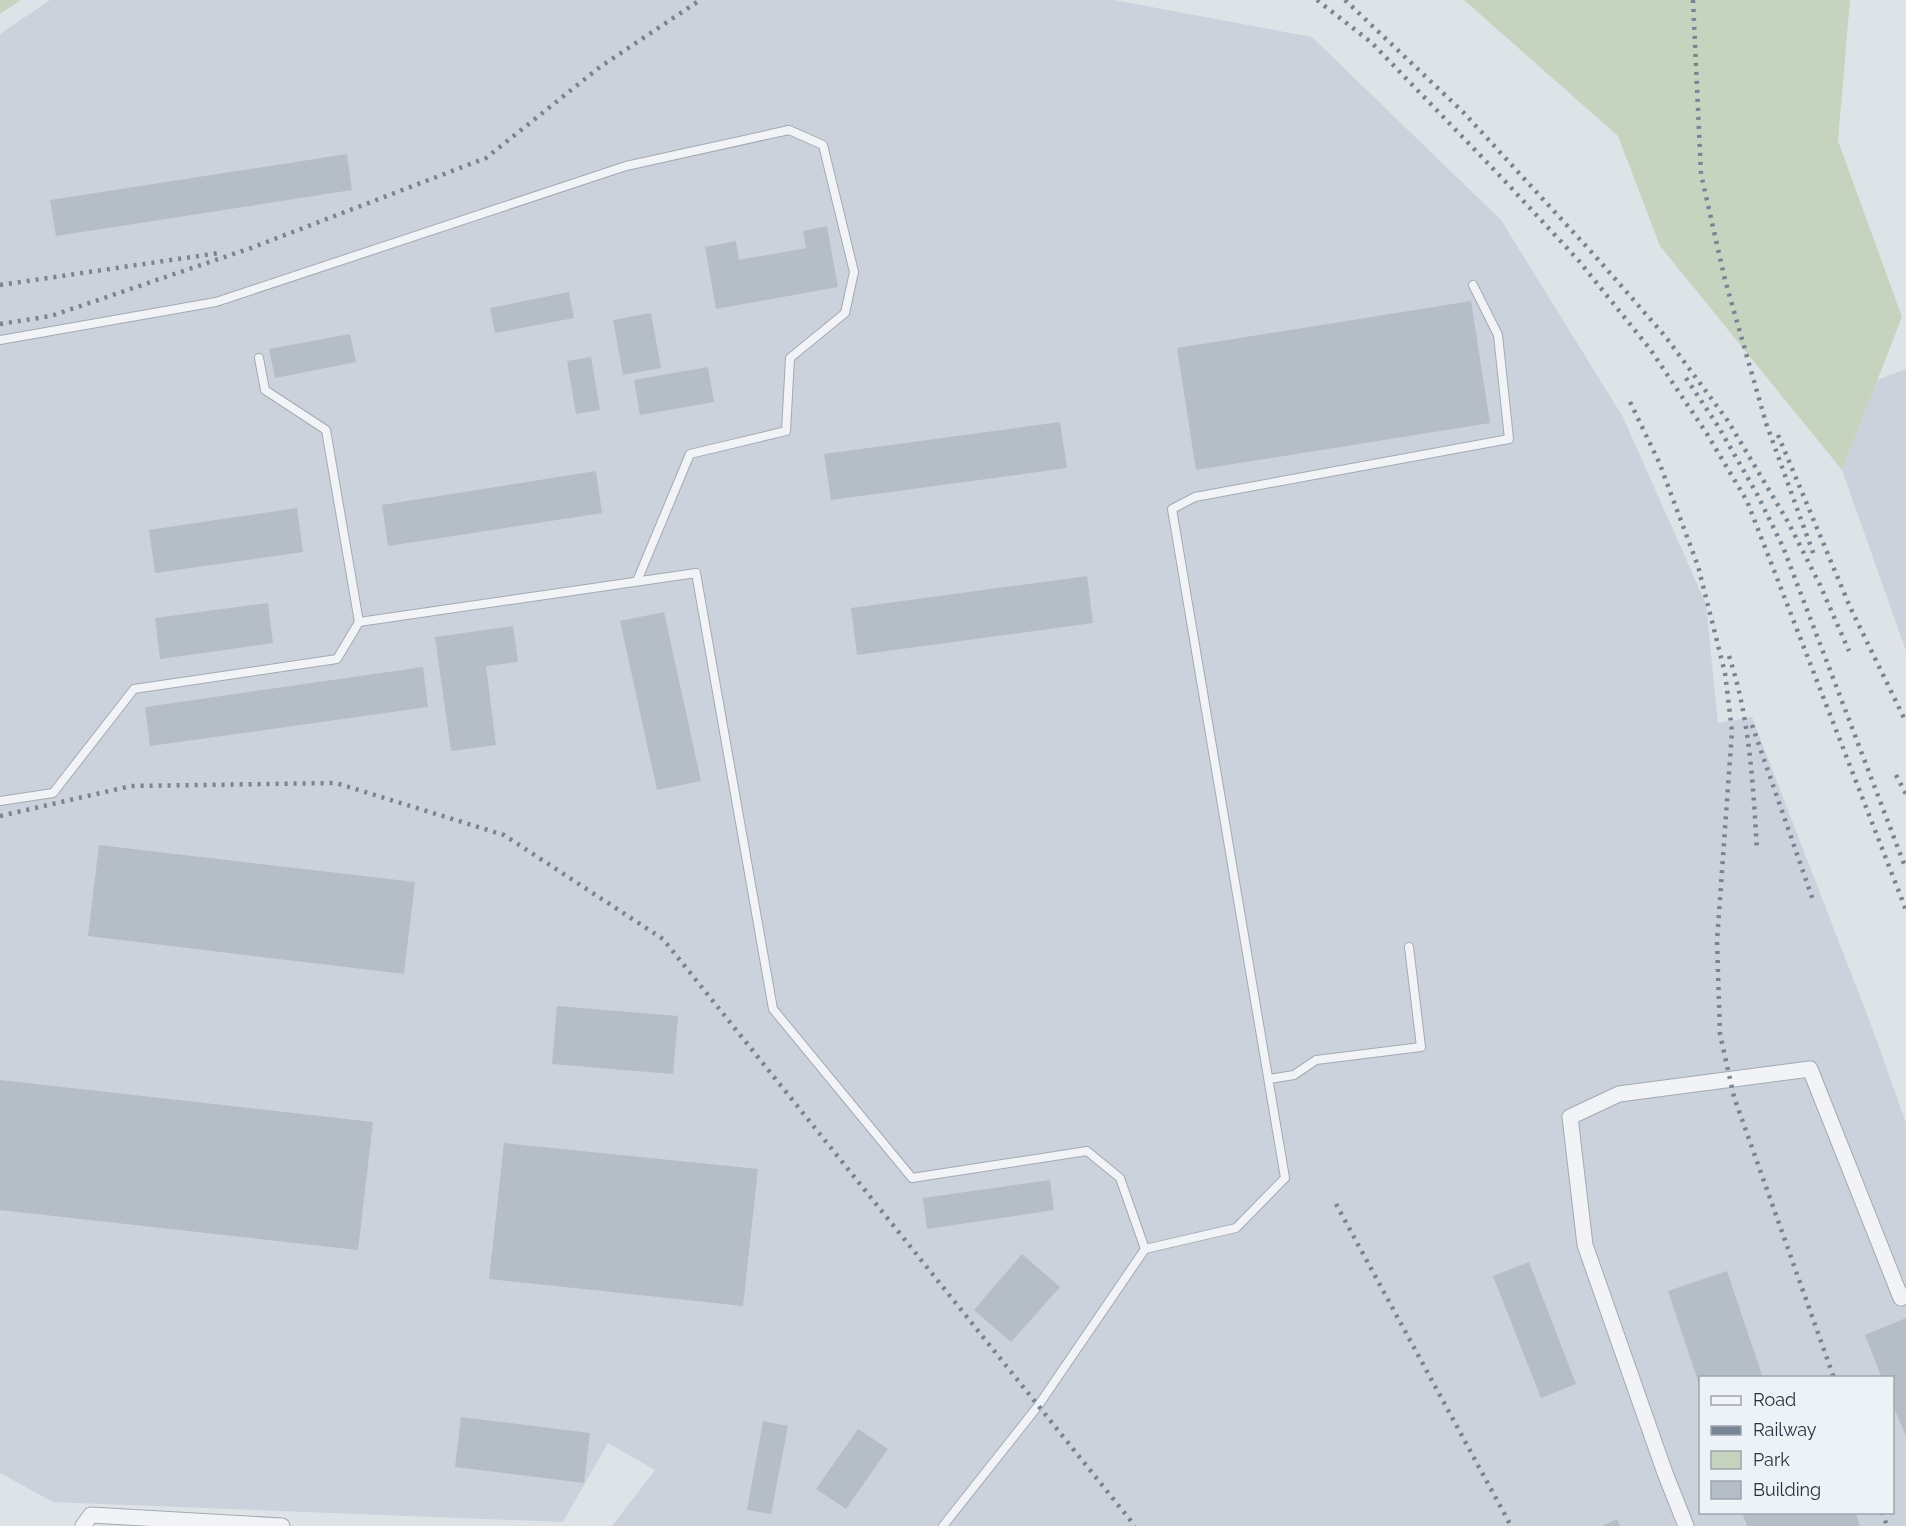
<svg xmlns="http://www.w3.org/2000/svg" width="1906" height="1526" viewBox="0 0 1906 1526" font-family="Raleway,sans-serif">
<rect width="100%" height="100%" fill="#dee3e8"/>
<path fill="#ccd2db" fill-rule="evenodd" d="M 50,0 L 1114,0 L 1312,37 L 1501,220 L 1623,417 L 1706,604 L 1718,723 L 1752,717 L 1873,1030 L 1906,1123 L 1906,1526 L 612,1526 L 655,1470 L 608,1443 L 563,1522 L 53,1502 L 0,1473 L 0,34 ZM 1700,1378 L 1892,1378 L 1892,1512 L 1700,1512 Z
M 1906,369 L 1906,651 L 1842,470 L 1877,380 Z"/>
<path fill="#c6d3be" d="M 0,0 L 21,0 L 0,14 Z
M 1464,0 L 1850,0 L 1838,141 L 1902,317 L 1842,470 L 1660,246 L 1618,136 Z"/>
<path fill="#b5bdc6" d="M 347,154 L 352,190 L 56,236 L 50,200 Z
M 827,226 L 838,287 L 716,309 L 705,247 L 736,241 L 739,260 L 806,248 L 803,231 Z
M 569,292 L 574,318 L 495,333 L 490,308 Z
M 1471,301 L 1490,423 L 1196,470 L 1177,348 Z
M 651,313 L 661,368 L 623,375 L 613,320 Z
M 350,334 L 356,362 L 275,378 L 269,349 Z
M 591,357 L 600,410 L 576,414 L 567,361 Z
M 708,367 L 714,402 L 640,415 L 634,380 Z
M 1060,422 L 1067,468 L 831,500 L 824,454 Z
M 596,471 L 602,513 L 388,546 L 382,505 Z
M 297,508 L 303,552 L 155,573 L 149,530 Z
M 1087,576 L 1093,623 L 857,655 L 851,608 Z
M 268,603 L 273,643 L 160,659 L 155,618 Z
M 664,612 L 701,781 L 657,790 L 620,621 Z
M 513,626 L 518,662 L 486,666 L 496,745 L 451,751 L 435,637 Z
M 423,667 L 428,707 L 150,746 L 145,707 Z
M 99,845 L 415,882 L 404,974 L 88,936 Z
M 557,1006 L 678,1016 L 673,1074 L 552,1064 Z
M 0,1080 L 373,1122 L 358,1250 L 0,1210 Z
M 504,1143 L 758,1169 L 743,1306 L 489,1279 Z
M 1050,1180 L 1054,1210 L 927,1229 L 923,1198 Z
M 1022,1254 L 1060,1287 L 1011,1342 L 974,1310 Z
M 1529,1262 L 1576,1384 L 1541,1398 L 1493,1276 Z
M 1727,1271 L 1763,1378 L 1700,1378 L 1700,1387 L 1668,1291 Z
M 1906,1318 L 1906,1436 L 1892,1403 L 1892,1378 L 1882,1378 L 1865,1335 Z
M 461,1417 L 590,1433 L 584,1483 L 455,1467 Z
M 763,1421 L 788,1426 L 771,1514 L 747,1510 Z
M 858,1429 L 888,1449 L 846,1509 L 816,1489 Z
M 1742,1512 L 1855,1512 L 1860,1526 L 1747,1526 Z
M 1617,1519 L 1620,1526 L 1602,1526 Z"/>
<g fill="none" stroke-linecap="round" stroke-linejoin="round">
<defs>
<path id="service" d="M 0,340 L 216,302 L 626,166 L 789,130 L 823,145 L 854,272 L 845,313 L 790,358 L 786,431 L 690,454 L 637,581
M 259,358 L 265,390 L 326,430 L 359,622
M 0,801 L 53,793 L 134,689 L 337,659 L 359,622 L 696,573 L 773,1009 L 912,1178 L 1087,1151 L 1120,1178 L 1145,1249
M 1269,1079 L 1294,1075 L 1316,1060 L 1421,1047 L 1409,947
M 943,1526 L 1038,1406 L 1145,1249 L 1236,1228 L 1285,1178 L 1172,509 L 1195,497 L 1509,439 L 1498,335 L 1473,285"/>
<path id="minor" d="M 83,1526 L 91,1515 L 282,1526
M 1686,1526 L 1665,1473 L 1585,1245 L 1570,1117 L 1619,1094 L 1810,1069 L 1901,1298 L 1906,1296"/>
</defs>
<use href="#service" stroke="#a3aab2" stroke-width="10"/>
<use href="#minor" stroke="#a3aab2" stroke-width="17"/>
<use href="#service" stroke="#f1f3f7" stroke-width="8"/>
<use href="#minor" stroke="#f1f3f7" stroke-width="15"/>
<path stroke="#768493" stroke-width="4.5" stroke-dasharray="3 6" stroke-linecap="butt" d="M 1317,0 L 1372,43 L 1503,179 L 1579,261 L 1650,349 L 1707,434 L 1747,501 L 1906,910
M 1345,0 L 1464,113 L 1596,257 L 1665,336 L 1728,421 L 1788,522 L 1820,585 L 1849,651
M 1693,0 L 1701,174 L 1725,280 L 1766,423 L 1815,558
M 0,285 L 219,253
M 0,324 L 51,316 L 251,248 L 486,158 L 600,67 L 700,0
M 1686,378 L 1718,426 L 1757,494 L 1783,547 L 1906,869
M 1630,402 L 1659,462 L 1698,566 L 1725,673 L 1732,731 L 1717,941 L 1720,1034 L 1734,1097 L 1834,1378
M 1778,435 L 1850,607 L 1906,722
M 1729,656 C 1750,719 1753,785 1757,850
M 1752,725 L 1814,903
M 1896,775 L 1906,794
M 0,816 L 131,786 L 336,783 L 504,835 L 663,939 L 1135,1526
M 1336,1204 L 1511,1526
M 1882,1512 L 1887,1526"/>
</g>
<rect x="1699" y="1376" width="195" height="138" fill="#edf2f6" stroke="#9da5ad" stroke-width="1.5"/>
<rect x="1711" y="1396" width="30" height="9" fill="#f1f3f7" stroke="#9da5ad" stroke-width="1.5"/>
<text x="1753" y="1406" font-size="18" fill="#263240">Road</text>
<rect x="1711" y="1426" width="30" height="9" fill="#768493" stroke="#9da5ad" stroke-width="1.5"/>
<text x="1753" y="1436" font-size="18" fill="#263240">Railway</text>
<rect x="1711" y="1451" width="30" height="18" fill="#c6d3be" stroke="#9da5ad" stroke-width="1.5"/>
<text x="1753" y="1466" font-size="18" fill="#263240">Park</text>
<rect x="1711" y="1481" width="30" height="18" fill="#b5bdc6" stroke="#9da5ad" stroke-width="1.5"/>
<text x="1753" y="1496" font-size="18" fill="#263240">Building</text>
</svg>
